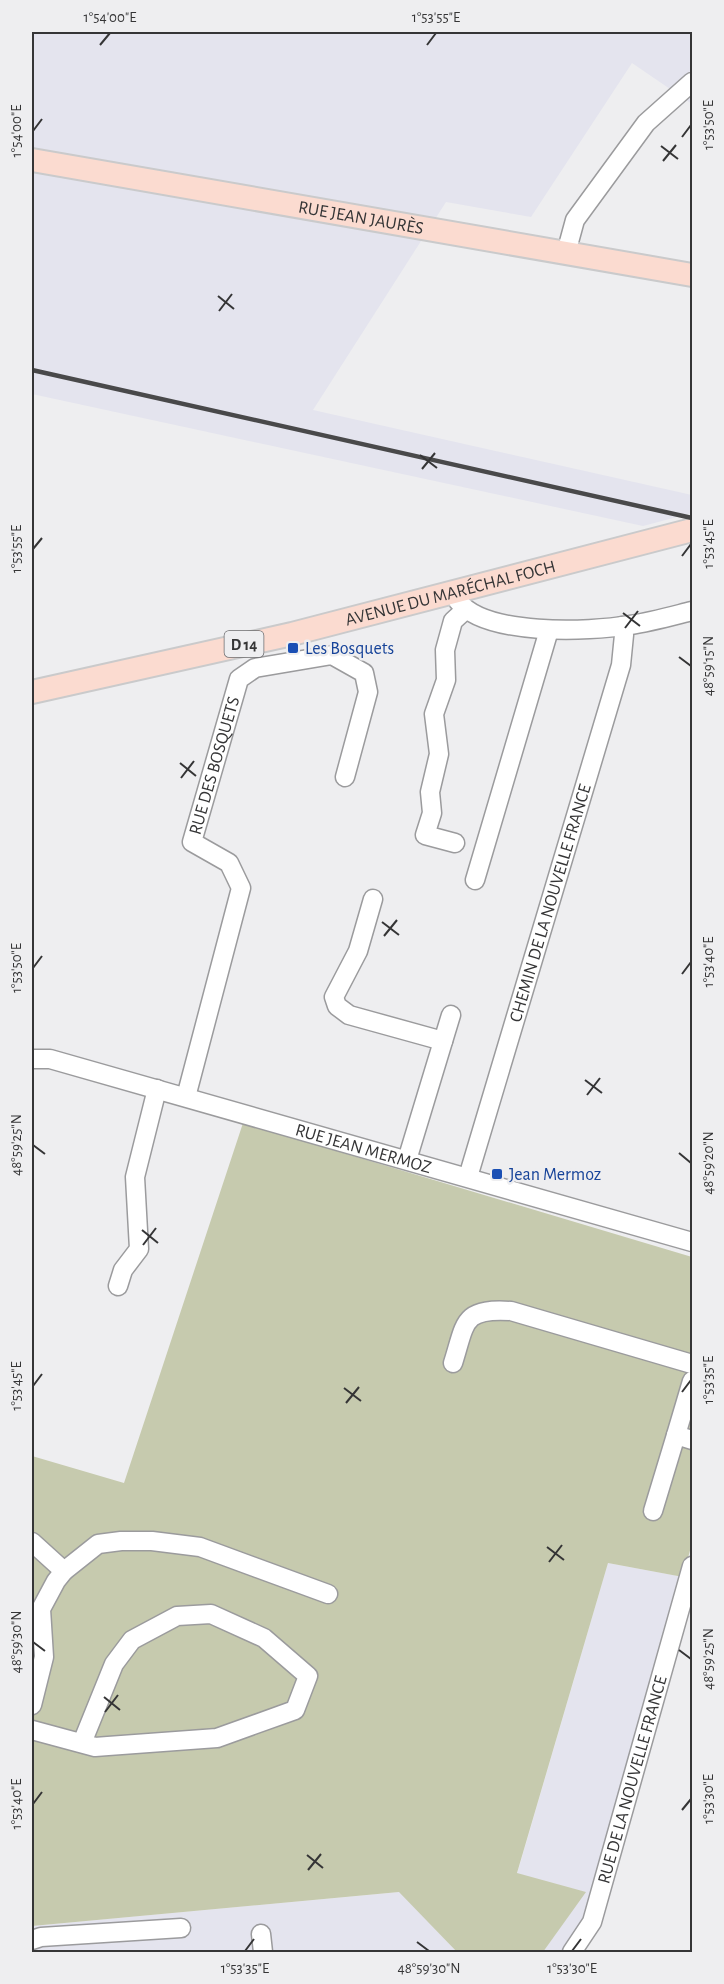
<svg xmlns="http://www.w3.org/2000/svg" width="724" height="1984" viewBox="0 0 724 1984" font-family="'Alegreya Sans',sans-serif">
<rect width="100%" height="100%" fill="#eeeef0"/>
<path fill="#e4e4ee" d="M 32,32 L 692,32 L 692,104 L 632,63 L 531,217 L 446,202 L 313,410 L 692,495 L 692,513 L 643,526 L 32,394 Z
M 608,1563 L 683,1577 L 578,1952 L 543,1952 L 585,1892 L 517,1874 Z
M 400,1892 L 457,1952 L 32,1952 L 32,1926 Z"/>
<path fill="#c6caae" d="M 243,1123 L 692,1257 L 692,1543 L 683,1577 L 608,1563 L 517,1873 L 586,1892 L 543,1952 L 457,1952 L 399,1892 L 32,1926 L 32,1456 L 124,1483 Z"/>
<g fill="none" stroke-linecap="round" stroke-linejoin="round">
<defs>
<g id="minor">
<path d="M 566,253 L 575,220 L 646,123 L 692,82"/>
<path d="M 458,601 C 485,636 588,632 630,625 C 651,622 672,616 692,611"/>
<path d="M 455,843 L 425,835 L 432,813 L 430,792 L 439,754 L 434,714 L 446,680 L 445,650 L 453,621 L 465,610"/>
<path d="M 475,880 L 549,630"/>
<path d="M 373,899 L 358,951 L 334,997 L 337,1006 L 349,1015 L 443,1041"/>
<path id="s1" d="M 32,1059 L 50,1059 L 692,1242"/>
<path id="s2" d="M 186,1097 L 241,888 L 229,863 L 192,842 L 239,679 L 255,668 L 332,655 L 364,673 L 368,692 L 345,777"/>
<path d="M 407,1160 L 451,1015"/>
<path id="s3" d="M 468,1177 L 621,665 L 624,635 L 622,626"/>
<path d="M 118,1286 L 123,1270 L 139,1249 L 135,1177 L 157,1089"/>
<path d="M 453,1363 C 466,1322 462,1308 511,1311 L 692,1364"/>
<path d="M 676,1435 L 692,1381"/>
<path d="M 653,1511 L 676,1435 L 692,1440"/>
<path d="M 32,1542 L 64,1571"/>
<path d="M 32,1705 L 44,1657 L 41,1609 L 56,1581 L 64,1571 L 98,1544 L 121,1541 L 152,1541 L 200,1547 L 328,1594"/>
<path d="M 32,1730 L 95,1747 L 108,1746 L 217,1738 L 295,1710 L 308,1676 L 264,1638 L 211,1614 L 177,1616 L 132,1640 L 114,1664 L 82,1743"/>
<path d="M 261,1934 L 263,1952"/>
<path d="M 32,1940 L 41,1937 L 181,1928"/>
<path id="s4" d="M 572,1952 L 592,1922 L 692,1566"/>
</g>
<g id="major">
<path id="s5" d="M 32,160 L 692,275"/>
<path id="s6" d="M 32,692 L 292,634 L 692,530"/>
</g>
</defs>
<use href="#minor" stroke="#9b9b9d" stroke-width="21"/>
<use href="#major" stroke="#cacacb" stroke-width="26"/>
<use href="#minor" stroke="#fff" stroke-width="18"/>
<use href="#major" stroke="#fbdbd0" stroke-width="22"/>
<path stroke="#49494a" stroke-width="4.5" d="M 32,370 L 692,518"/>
</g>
<path fill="none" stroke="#353536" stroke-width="2" d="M 100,45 L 110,33M 427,45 L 436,33M 33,131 L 42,119M 682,137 L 691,125M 661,146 L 678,159M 663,161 L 676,145M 218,296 L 234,309M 219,311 L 232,294M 420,455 L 437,468M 422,469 L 435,453M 33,549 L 42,538M 682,556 L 691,544M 623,613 L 640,626M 625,628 L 638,611M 679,657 L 691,666M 180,763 L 196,776M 181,778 L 194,761M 382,922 L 399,935M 384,936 L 397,920M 33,968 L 42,956M 682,974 L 691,962M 585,1080 L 602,1093M 587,1095 L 600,1078M 33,1145 L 45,1154M 679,1153 L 691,1163M 142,1230 L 158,1243M 143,1245 L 156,1228M 33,1386 L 42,1374M 344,1388 L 361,1401M 682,1392 L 691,1380M 346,1403 L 359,1387M 547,1547 L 564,1560M 549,1562 L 562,1545M 33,1642 L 45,1651M 679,1650 L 691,1659M 104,1697 L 120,1710M 105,1712 L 118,1695M 33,1804 L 42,1792M 682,1810 L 691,1799M 307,1855 L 323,1868M 308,1870 L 321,1854M 417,1942 L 429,1951M 245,1951 L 254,1939M 572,1951 L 581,1939"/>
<g fill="#1a4fb4" stroke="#eeeef0" stroke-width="2">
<rect x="287" y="642" width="12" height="12" rx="3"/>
<rect x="491" y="1168" width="12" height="12" rx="3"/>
</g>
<g text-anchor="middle" stroke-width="5" stroke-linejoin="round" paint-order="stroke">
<rect fill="#eeeef0" stroke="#6c6c6e" stroke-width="1.5" x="224.5" y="631" width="39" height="26" rx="4.5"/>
<g font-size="16" font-weight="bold" fill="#353536">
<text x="244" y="650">D 14</text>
</g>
<g font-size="18" fill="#353536" stroke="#eeeef0">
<text dy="6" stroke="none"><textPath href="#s5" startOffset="334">RUE JEAN JAURÈS</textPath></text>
<text dy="6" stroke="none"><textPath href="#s6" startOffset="430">AVENUE DU MARÉCHAL FOCH</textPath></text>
<text dy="6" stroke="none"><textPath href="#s2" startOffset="366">RUE DES BOSQUETS</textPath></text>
<text dy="6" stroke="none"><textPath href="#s3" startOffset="286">CHEMIN DE LA NOUVELLE FRANCE</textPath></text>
<text dy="6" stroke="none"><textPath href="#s1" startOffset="344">RUE JEAN MERMOZ</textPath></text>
<text dy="6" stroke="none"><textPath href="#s4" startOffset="184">RUE DE LA NOUVELLE FRANCE</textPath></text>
</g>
<g font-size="18" fill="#164399" stroke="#eeeef0" text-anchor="start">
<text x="305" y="654">Les Bosquets</text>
<text x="509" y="1180">Jean Mermoz</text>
</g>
</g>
<rect width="724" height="1984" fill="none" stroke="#eeeef0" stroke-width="66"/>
<rect x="33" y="33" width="658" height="1918" fill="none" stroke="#353536" stroke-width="2"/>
<g font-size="15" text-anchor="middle" fill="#353536">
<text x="110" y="22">1°54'00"E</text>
<text x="436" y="22">1°53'55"E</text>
<text transform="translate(708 125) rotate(-90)" y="5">1°53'50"E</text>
<text transform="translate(16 131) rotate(-90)" y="5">1°54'00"E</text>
<text transform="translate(708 544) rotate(-90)" y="5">1°53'45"E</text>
<text transform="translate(16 549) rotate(-90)" y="5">1°53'55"E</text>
<text transform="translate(708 666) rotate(-90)" y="5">48°59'15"N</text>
<text transform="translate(708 962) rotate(-90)" y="5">1°53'40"E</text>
<text transform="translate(16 968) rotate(-90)" y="5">1°53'50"E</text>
<text transform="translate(16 1145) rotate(-90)" y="5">48°59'25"N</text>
<text transform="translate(708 1163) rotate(-90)" y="5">48°59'20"N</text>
<text transform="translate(708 1380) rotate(-90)" y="5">1°53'35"E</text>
<text transform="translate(16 1386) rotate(-90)" y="5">1°53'45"E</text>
<text transform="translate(16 1642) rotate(-90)" y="5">48°59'30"N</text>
<text transform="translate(708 1659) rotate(-90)" y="5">48°59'25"N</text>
<text transform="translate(708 1799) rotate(-90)" y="5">1°53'30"E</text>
<text transform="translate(16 1804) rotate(-90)" y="5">1°53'40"E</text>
<text x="245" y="1973">1°53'35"E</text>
<text x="429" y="1973">48°59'30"N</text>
<text x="572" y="1973">1°53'30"E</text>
</g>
</svg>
